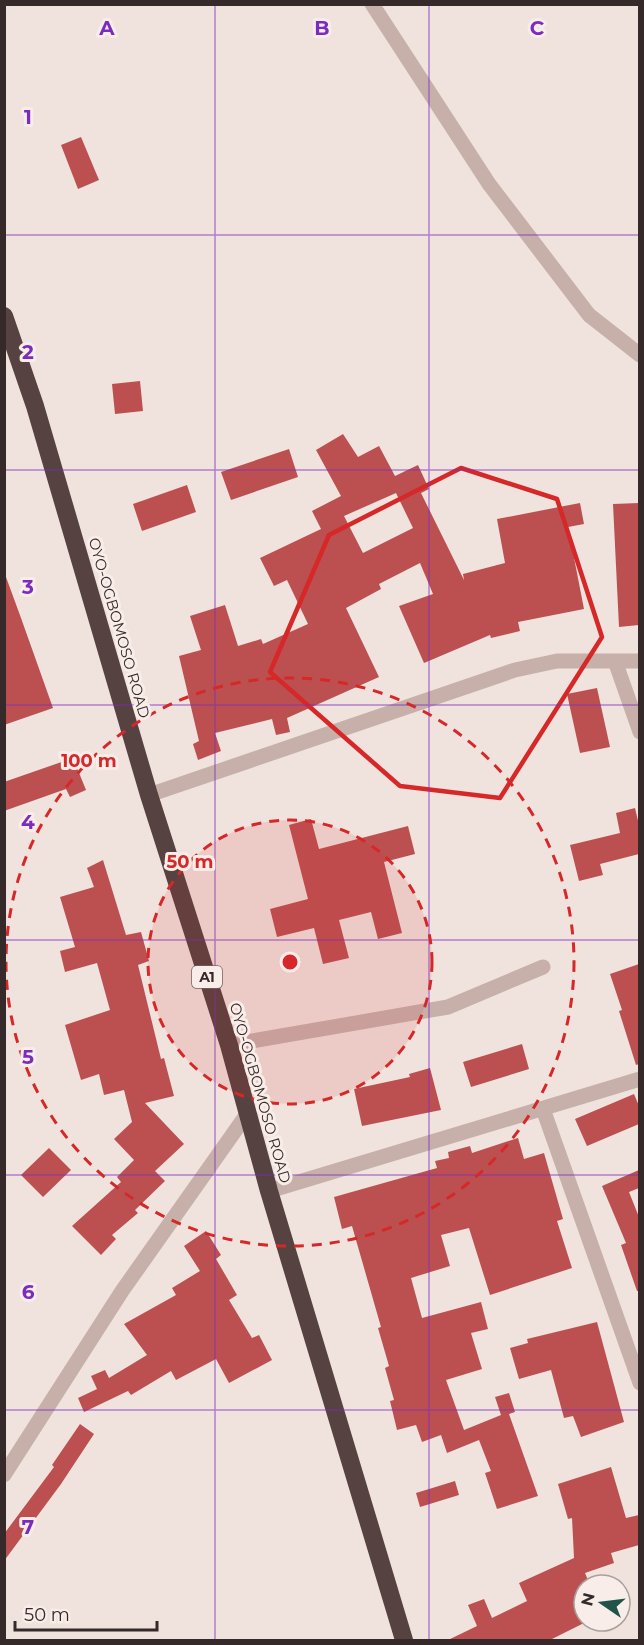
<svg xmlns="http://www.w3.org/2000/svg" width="644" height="1645" viewBox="0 0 644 1645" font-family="Montserrat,sans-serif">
<rect width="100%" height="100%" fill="#f0e2dd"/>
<path fill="#bc5051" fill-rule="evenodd" d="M 81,137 L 99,180 L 78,189 L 61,145 Z
M 140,381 L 143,411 L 115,414 L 112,384 Z
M 343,434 L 358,457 L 379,446 L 395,476 L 418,465 L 429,489 L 421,493 L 464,580 L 463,574 L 505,563 L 497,519 L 580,503 L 584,524 L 568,527 L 584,609 L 518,622 L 520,631 L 491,638 L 490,635 L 424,663 L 399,606 L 433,594 L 420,563 L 379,584 L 381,589 L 346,608 L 379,677 L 287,718 L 290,732 L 276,735 L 272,719 L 215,733 L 221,751 L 198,760 L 193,744 L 199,741 L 179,656 L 201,650 L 190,616 L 225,605 L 238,646 L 261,639 L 263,644 L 308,624 L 287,580 L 274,586 L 260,558 L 321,529 L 312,511 L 341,496 L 316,450 ZM 396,493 L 413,528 L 363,553 L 344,516 Z
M 289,449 L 298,477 L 231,500 L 221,472 Z
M 187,485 L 196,512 L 142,531 L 133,504 Z
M 639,503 L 639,625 L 619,627 L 613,504 Z
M 4,577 L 6,577 L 21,618 L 53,708 L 4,725 Z
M 597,688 L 610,747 L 580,753 L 567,694 Z
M 73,758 L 86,790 L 70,797 L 66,789 L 4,811 L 4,782 Z
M 635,808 L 639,825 L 639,854 L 600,864 L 603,875 L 579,881 L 570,845 L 620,833 L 616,813 Z
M 311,819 L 319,849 L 408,826 L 415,854 L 384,862 L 402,933 L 378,939 L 371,912 L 339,920 L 349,958 L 323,964 L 314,928 L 277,937 L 270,909 L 308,899 L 289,825 Z
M 103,860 L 126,935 L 141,932 L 149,961 L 138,965 L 161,1059 L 164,1058 L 174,1096 L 145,1103 L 184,1144 L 155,1171 L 165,1181 L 135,1210 L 138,1213 L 112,1235 L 116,1239 L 101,1255 L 72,1226 L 121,1182 L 117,1177 L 134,1160 L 114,1139 L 132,1122 L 124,1090 L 104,1095 L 99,1074 L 81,1080 L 65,1025 L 110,1010 L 97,963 L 65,972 L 60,951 L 75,947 L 60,897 L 94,887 L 87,868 Z
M 639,964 L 639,1064 L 636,1065 L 619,1011 L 622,1010 L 610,974 Z
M 522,1044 L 529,1069 L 471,1087 L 463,1062 Z
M 430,1068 L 441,1110 L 362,1126 L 354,1089 L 410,1077 L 409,1074 Z
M 634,1094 L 639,1106 L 639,1124 L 587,1146 L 575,1119 Z
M 518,1138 L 524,1159 L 544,1153 L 563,1219 L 557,1221 L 572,1268 L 490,1295 L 469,1228 L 441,1235 L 450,1266 L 411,1278 L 422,1318 L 481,1302 L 488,1329 L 471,1333 L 482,1369 L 446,1380 L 464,1430 L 501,1415 L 495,1397 L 509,1393 L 515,1412 L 509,1414 L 538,1496 L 497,1509 L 485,1473 L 491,1471 L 479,1440 L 447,1453 L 441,1435 L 422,1442 L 416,1425 L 397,1430 L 390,1401 L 394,1400 L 385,1368 L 389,1366 L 378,1328 L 381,1327 L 352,1226 L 342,1229 L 334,1197 L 437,1168 L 435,1161 L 449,1158 L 448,1152 L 470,1146 L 472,1153 Z
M 49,1148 L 71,1170 L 43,1197 L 21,1175 Z
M 639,1170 L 639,1188 L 629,1192 L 639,1217 L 639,1291 L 637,1291 L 621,1245 L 626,1243 L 602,1186 Z
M 206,1231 L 221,1255 L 216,1259 L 237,1295 L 229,1300 L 252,1338 L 259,1335 L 272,1360 L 229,1383 L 216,1359 L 176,1380 L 171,1371 L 131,1395 L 128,1391 L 84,1412 L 78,1398 L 97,1389 L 91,1376 L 105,1370 L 109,1378 L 147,1355 L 124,1324 L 176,1295 L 172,1288 L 200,1271 L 184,1246 Z
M 597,1322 L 624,1422 L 581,1437 L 573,1416 L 564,1418 L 551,1370 L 519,1379 L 510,1348 L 528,1343 L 527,1339 Z
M 80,1424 L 94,1434 L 61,1484 L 4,1561 L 4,1534 L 54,1467 L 52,1465 Z
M 611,1467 L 626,1518 L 639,1515 L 639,1545 L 611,1553 L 614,1563 L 585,1573 L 590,1585 L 584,1585 L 584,1623 L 548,1641 L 446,1641 L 477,1626 L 468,1605 L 484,1599 L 492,1618 L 527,1601 L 519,1583 L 574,1558 L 572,1518 L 568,1519 L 558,1484 Z
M 455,1481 L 459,1495 L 420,1507 L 416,1493 Z"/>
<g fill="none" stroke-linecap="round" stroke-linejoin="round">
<path stroke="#c7b0aa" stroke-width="15" d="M 372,4 L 489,184 L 589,315 L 640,355
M 615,661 L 640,732
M 149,795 L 515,670 L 557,661 L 640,661
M 229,1045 L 448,1007 L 543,967
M 543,1109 L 640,1383
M 269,1191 L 640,1079
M 4,1475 L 122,1291 L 247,1114"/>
<path stroke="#554241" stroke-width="18" d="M 4,316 L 35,406 L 149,795 L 229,1045 L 269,1191 L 404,1640"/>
</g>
<path fill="none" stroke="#d62828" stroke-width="4.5" stroke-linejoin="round" d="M 461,468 L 557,499 L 602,637 L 500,798 L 400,786 L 270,672 L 329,535 Z"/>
<path fill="none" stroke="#7b2cbf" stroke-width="1.5" stroke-opacity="0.55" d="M 215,4 L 215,1640M 429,4 L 429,1640M 4,235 L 640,235M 4,470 L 640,470M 4,705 L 640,705M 4,940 L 640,940M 4,1175 L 640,1175M 4,1410 L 640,1410"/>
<circle cx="290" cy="962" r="142" fill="#d62828" fill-opacity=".12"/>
<g fill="none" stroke="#d62828" stroke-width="3" stroke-dasharray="10 8">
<circle cx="290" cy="962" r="142"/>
<circle cx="290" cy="962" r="284"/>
</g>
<g text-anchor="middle" stroke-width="6" stroke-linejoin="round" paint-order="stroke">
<rect fill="#f8ede9" stroke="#706463" stroke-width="1.5" x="192" y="966" width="30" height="22" rx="4.5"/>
<g font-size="14" font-weight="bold" fill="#352a29">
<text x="207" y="982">A1</text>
</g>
<g font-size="15" fill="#352a29" stroke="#f8ede9">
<text transform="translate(119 628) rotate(74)" y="5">OYO-OGBOMOSO ROAD</text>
<text transform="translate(260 1093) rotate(74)" y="5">OYO-OGBOMOSO ROAD</text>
</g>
</g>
<g font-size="20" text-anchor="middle" font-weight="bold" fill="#7b2cbf" stroke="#f8ede9" stroke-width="6" stroke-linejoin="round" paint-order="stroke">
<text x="107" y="35">A</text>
<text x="322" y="35">B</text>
<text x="537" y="35">C</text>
<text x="28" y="124">1</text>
<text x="28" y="359">2</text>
<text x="28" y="594">3</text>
<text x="28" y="829">4</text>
<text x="28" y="1064">5</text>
<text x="28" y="1299">6</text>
<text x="28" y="1534">7</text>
</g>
<circle cx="290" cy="962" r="9" fill="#d62828" stroke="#f8ede9" stroke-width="3"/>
<g font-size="18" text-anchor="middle" font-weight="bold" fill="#d62828" stroke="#f8ede9" stroke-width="6" stroke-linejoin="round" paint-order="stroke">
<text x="89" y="767">100 m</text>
<text x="190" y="868">50 m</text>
</g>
<rect width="644" height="1645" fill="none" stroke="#352a29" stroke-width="12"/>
<g transform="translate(602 1603) rotate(284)"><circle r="28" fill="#f8ede9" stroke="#aa9f9c" stroke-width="1.5"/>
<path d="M0-4.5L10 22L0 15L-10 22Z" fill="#22534a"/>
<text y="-9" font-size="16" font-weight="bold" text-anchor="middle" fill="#352a29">N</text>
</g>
<path d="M15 1621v9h142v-9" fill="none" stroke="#352a29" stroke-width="3"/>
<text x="24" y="1621" font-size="18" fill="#352a29" stroke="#f8ede9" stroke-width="4.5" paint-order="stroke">50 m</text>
</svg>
